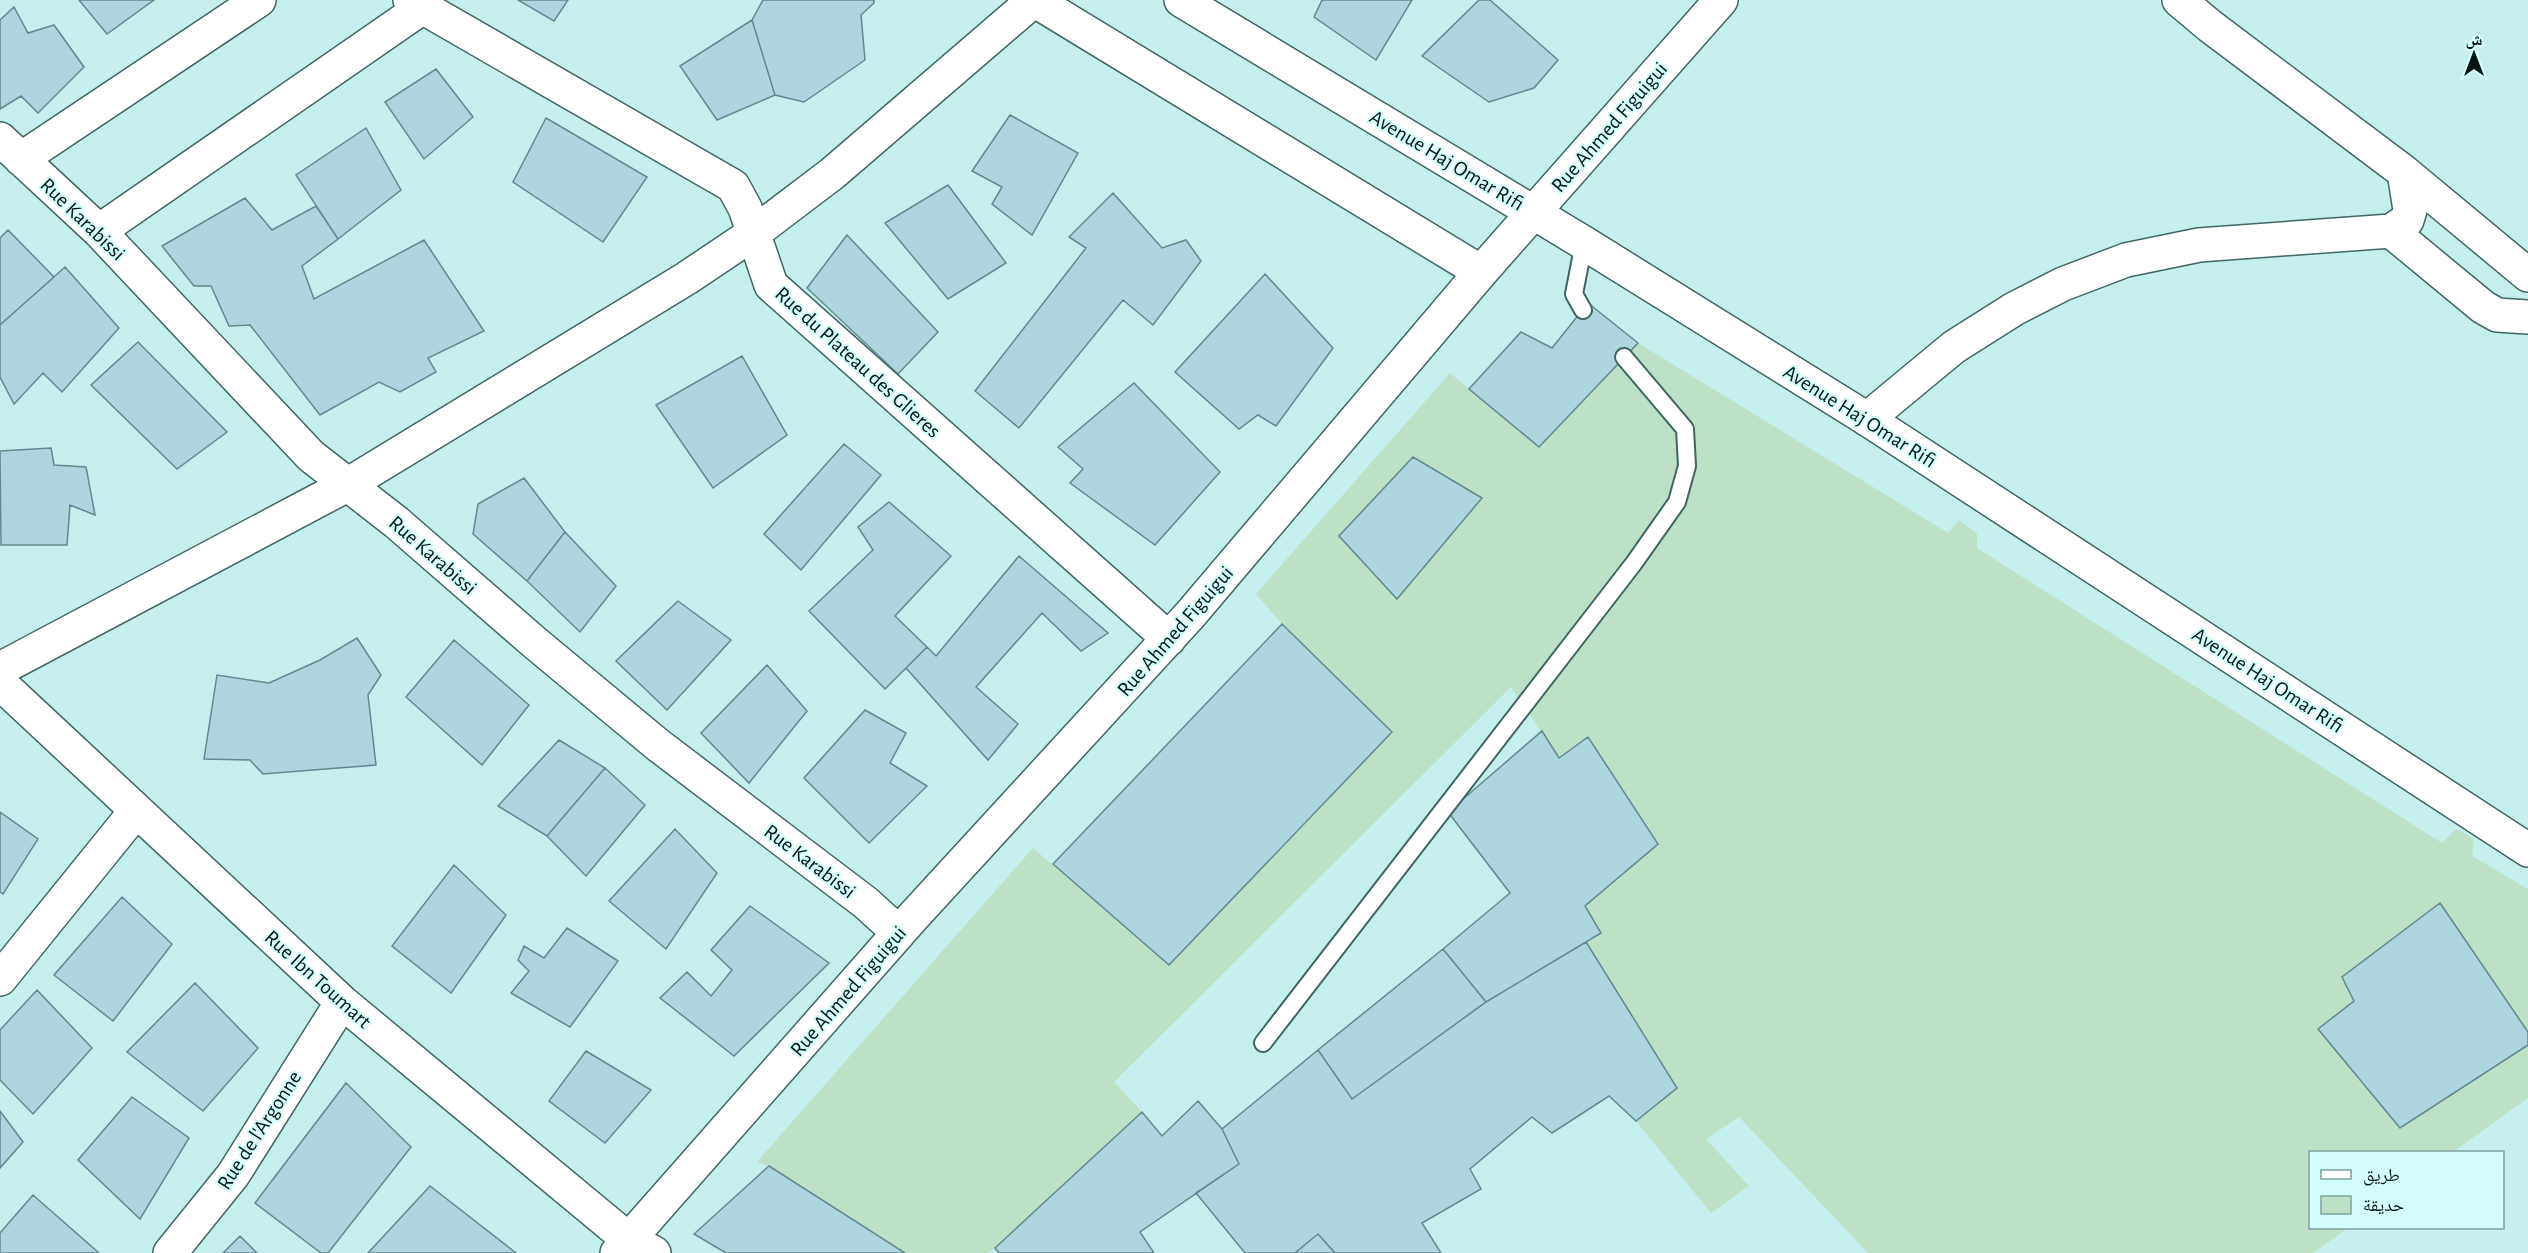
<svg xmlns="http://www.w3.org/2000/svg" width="2528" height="1253" viewBox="0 0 2528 1253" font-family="'Alegreya Sans','Noto Naskh Arabic',sans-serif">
<rect width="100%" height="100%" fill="#c5efed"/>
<path fill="#bee0c7" d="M 1638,343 L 1948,533 L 1959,520 L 1977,534 L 1977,548 L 2442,843 L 2456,829 L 2474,839 L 2472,856 L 2528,889 L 2528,1098 L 2453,1152 L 2310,1152 L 2310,1228 L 2348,1228 L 2313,1253 L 1868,1253 L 1739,1117 L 1706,1139 L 1749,1186 L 1711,1213 L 1636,1121 L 1677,1088 L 1586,942 L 1585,906 L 1559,758 L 1511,687 L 1114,1082 L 1142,1112 L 995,1248 L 987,1253 L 905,1253 L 769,1166 L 757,1162 L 1033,848 L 1169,964 L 1392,732 L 1282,624 L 1256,594 L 1450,373 L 1539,447 Z"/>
<path fill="#aed6de" stroke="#648991" stroke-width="1.5" d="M 79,0 L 154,0 L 107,34 Z
M 518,0 L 568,0 L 554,21 Z
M 763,0 L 874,0 L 874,3 L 861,15 L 865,60 L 804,102 L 775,95 L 752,20 Z
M 1322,0 L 1412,0 L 1376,60 L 1314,17 Z
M 1479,0 L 1490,0 L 1558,60 L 1534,88 L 1489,102 L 1422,56 Z
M 14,7 L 28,33 L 54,25 L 84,67 L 38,113 L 21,96 L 0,109 L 0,20 Z
M 752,20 L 775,95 L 717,120 L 680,66 Z
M 436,69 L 473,117 L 424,159 L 385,102 Z
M 1010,115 L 1078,153 L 1032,235 L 992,204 L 1002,187 L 972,171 Z
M 546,118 L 647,177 L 603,242 L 513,182 Z
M 366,128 L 401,190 L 338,239 L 296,175 Z
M 948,185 L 1006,263 L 948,299 L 885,223 Z
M 1113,193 L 1162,248 L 1186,240 L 1201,261 L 1153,325 L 1123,300 L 1019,428 L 975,391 L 1086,248 L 1069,237 Z
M 245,198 L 272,230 L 316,206 L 338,239 L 302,266 L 314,299 L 424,240 L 484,331 L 428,358 L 436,372 L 400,392 L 379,382 L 320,415 L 250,325 L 229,326 L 211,286 L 194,286 L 162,246 Z
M 8,230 L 54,277 L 0,325 L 0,238 Z
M 847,235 L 938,332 L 898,374 L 807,288 Z
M 65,267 L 119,328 L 62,392 L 43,373 L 14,404 L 0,377 L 0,325 Z
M 1265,274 L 1333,348 L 1276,426 L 1258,415 L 1239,429 L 1175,372 Z
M 1588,303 L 1638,343 L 1539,447 L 1469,389 L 1521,332 L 1552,348 Z
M 138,342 L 227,432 L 177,469 L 91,385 Z
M 742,356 L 787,435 L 713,488 L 656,405 Z
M 1134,383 L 1220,472 L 1155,545 L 1070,483 L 1083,469 L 1058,447 Z
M 844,444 L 881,475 L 801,570 L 764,534 Z
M 51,448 L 54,465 L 86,467 L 95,515 L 70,505 L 67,545 L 1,545 L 0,451 Z
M 1413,457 L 1482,498 L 1397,599 L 1339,536 Z
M 524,478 L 565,532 L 527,581 L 473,534 L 478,504 Z
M 889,502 L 951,556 L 895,616 L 927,647 L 885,689 L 809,611 L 873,550 L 858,527 Z
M 565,532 L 616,586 L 580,632 L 527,581 Z
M 1019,556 L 1108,633 L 1081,651 L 1042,613 L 976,687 L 1018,724 L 988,760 L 906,668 L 927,647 L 936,656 Z
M 678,601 L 731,640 L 667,710 L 616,661 Z
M 1282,624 L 1392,732 L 1169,965 L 1053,864 Z
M 357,638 L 381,675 L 368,695 L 376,765 L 263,774 L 250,760 L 204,759 L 217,675 L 269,683 L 320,660 Z
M 454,640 L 529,705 L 482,765 L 406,697 Z
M 767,665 L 807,711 L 749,783 L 701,733 Z
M 865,710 L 906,733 L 890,763 L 927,786 L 869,843 L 804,778 Z
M 1542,731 L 1559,758 L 1588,737 L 1658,844 L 1585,906 L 1601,933 L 1486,1002 L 1443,949 L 1510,893 L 1448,812 Z
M 559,740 L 605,768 L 547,836 L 498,806 Z
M 605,768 L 645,805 L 586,876 L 547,836 Z
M 0,812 L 38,839 L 3,894 L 0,892 Z
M 675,829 L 717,873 L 666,949 L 609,901 Z
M 454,865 L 506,915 L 451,993 L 392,946 Z
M 122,897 L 172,944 L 113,1021 L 54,975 Z
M 2440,903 L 2528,1032 L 2528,1045 L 2400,1128 L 2318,1029 L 2354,1001 L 2342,977 Z
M 750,906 L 829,963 L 734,1056 L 660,998 L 687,972 L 711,996 L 732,970 L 711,950 Z
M 567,928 L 618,961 L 570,1027 L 511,993 L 529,971 L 518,960 L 524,946 L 544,958 Z
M 1586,942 L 1677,1088 L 1636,1121 L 1609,1096 L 1552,1133 L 1532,1117 L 1470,1169 L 1481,1189 L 1422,1223 L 1441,1253 L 1335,1253 L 1318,1234 L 1295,1253 L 1245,1253 L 1196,1193 L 1239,1164 L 1222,1129 L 1318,1050 L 1352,1099 L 1486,1002 Z
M 1443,949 L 1486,1002 L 1352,1099 L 1318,1050 Z
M 195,983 L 258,1048 L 203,1111 L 127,1052 Z
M 37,990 L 92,1048 L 33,1114 L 0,1080 L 0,1030 Z
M 586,1051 L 651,1090 L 605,1143 L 549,1101 Z
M 346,1083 L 411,1147 L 328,1253 L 321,1253 L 255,1203 Z
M 132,1097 L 189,1138 L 140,1219 L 78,1160 Z
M 1198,1101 L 1222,1129 L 1239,1164 L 1140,1232 L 1154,1253 L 999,1253 L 995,1248 L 1142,1112 L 1162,1136 Z
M 0,1111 L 23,1142 L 0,1168 Z
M 769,1166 L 905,1253 L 726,1253 L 694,1234 Z
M 430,1186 L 516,1253 L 368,1253 Z
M 33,1195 L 99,1253 L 0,1253 L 0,1233 Z
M 1318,1234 L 1335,1253 L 1295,1253 Z
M 240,1236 L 257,1253 L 223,1253 Z"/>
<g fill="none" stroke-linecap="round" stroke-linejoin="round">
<defs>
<path id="lane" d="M 1583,310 L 1574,294 L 1584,243
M 1263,1043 L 1634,563 L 1677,502 L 1687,466 L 1685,429 L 1624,357"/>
<path id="street" d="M 410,0 L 733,186 L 745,208 L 771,285 L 1169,639
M 1034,0 L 1481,272
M 2179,0 L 2210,26 L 2404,172 L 2528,275
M 0,139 L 99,231 L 311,456 L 396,522 L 534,642 L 658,745 L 866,903 L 899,933
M 21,159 L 259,0
M 99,231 L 423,7
M 2391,231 L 2483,307 L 2497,315 L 2528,317
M 1867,419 L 1954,347 L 2014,309 L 2063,284 L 2126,260 L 2199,245 L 2391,231 L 2407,220 L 2410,210 L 2404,172
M 0,683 L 342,1002 L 629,1240 L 654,1253
M 0,979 L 136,811
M 170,1253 L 233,1175 L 342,1002
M 617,1253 L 911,919 L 1190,615 L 1481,272 L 1721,0"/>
<path id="secondary" d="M 1181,0 L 1584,243 L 1867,419 L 2528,850
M 0,669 L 347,485 L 687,278 L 754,233 L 833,173 L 1034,0"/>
</defs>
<use href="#lane" stroke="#406664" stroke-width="20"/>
<use href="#street" stroke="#406664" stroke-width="36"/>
<use href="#secondary" stroke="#406664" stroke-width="36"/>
<use href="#lane" stroke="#fff" stroke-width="16"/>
<use href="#street" stroke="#fff" stroke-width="33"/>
<use href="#secondary" stroke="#fff" stroke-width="33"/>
</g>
<g text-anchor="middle" stroke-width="4.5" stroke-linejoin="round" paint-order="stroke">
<g font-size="21" fill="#061615" stroke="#d2fdfa">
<text transform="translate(1609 127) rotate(-49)" y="7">Rue Ahmed Figuigui</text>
<text transform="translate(1447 160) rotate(31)" y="7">Avenue Haj Omar Rifi</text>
<text transform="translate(83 219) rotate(44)" y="7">Rue Karabissi</text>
<text transform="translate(858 362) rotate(42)" y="7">Rue du Plateau des Glieres</text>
<text transform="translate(1860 416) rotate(32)" y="7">Avenue Haj Omar Rifi</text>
<text transform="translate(433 555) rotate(41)" y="7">Rue Karabissi</text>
<text transform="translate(1175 631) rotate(-49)" y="7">Rue Ahmed Figuigui</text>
<text transform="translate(2268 680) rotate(33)" y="7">Avenue Haj Omar Rifi</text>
<text transform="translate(810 861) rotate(37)" y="7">Rue Karabissi</text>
<text transform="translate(318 979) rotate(42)" y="7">Rue Ibn Toumart</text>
<text transform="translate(848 991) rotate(-49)" y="7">Rue Ahmed Figuigui</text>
<text transform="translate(259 1130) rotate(-57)" y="7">Rue de l'Argonne</text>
</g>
</g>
<rect x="2309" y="1151" width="195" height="78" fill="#d2fdfa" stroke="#80a19e" stroke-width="1.5"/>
<rect x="2321" y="1170" width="30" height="9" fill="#ffffff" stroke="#80a19e" stroke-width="1.5"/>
<text x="2363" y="1181" font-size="18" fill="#061615">طريق</text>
<rect x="2321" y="1196" width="30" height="18" fill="#bee0c7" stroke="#80a19e" stroke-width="1.5"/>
<text x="2363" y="1211" font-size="18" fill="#061615">حديقة</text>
<g transform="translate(2474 54)" stroke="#d2fdfa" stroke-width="4.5" paint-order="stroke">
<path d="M0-4.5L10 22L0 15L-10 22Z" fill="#061615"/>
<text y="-9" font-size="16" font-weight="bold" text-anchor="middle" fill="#061615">ش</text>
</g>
</svg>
